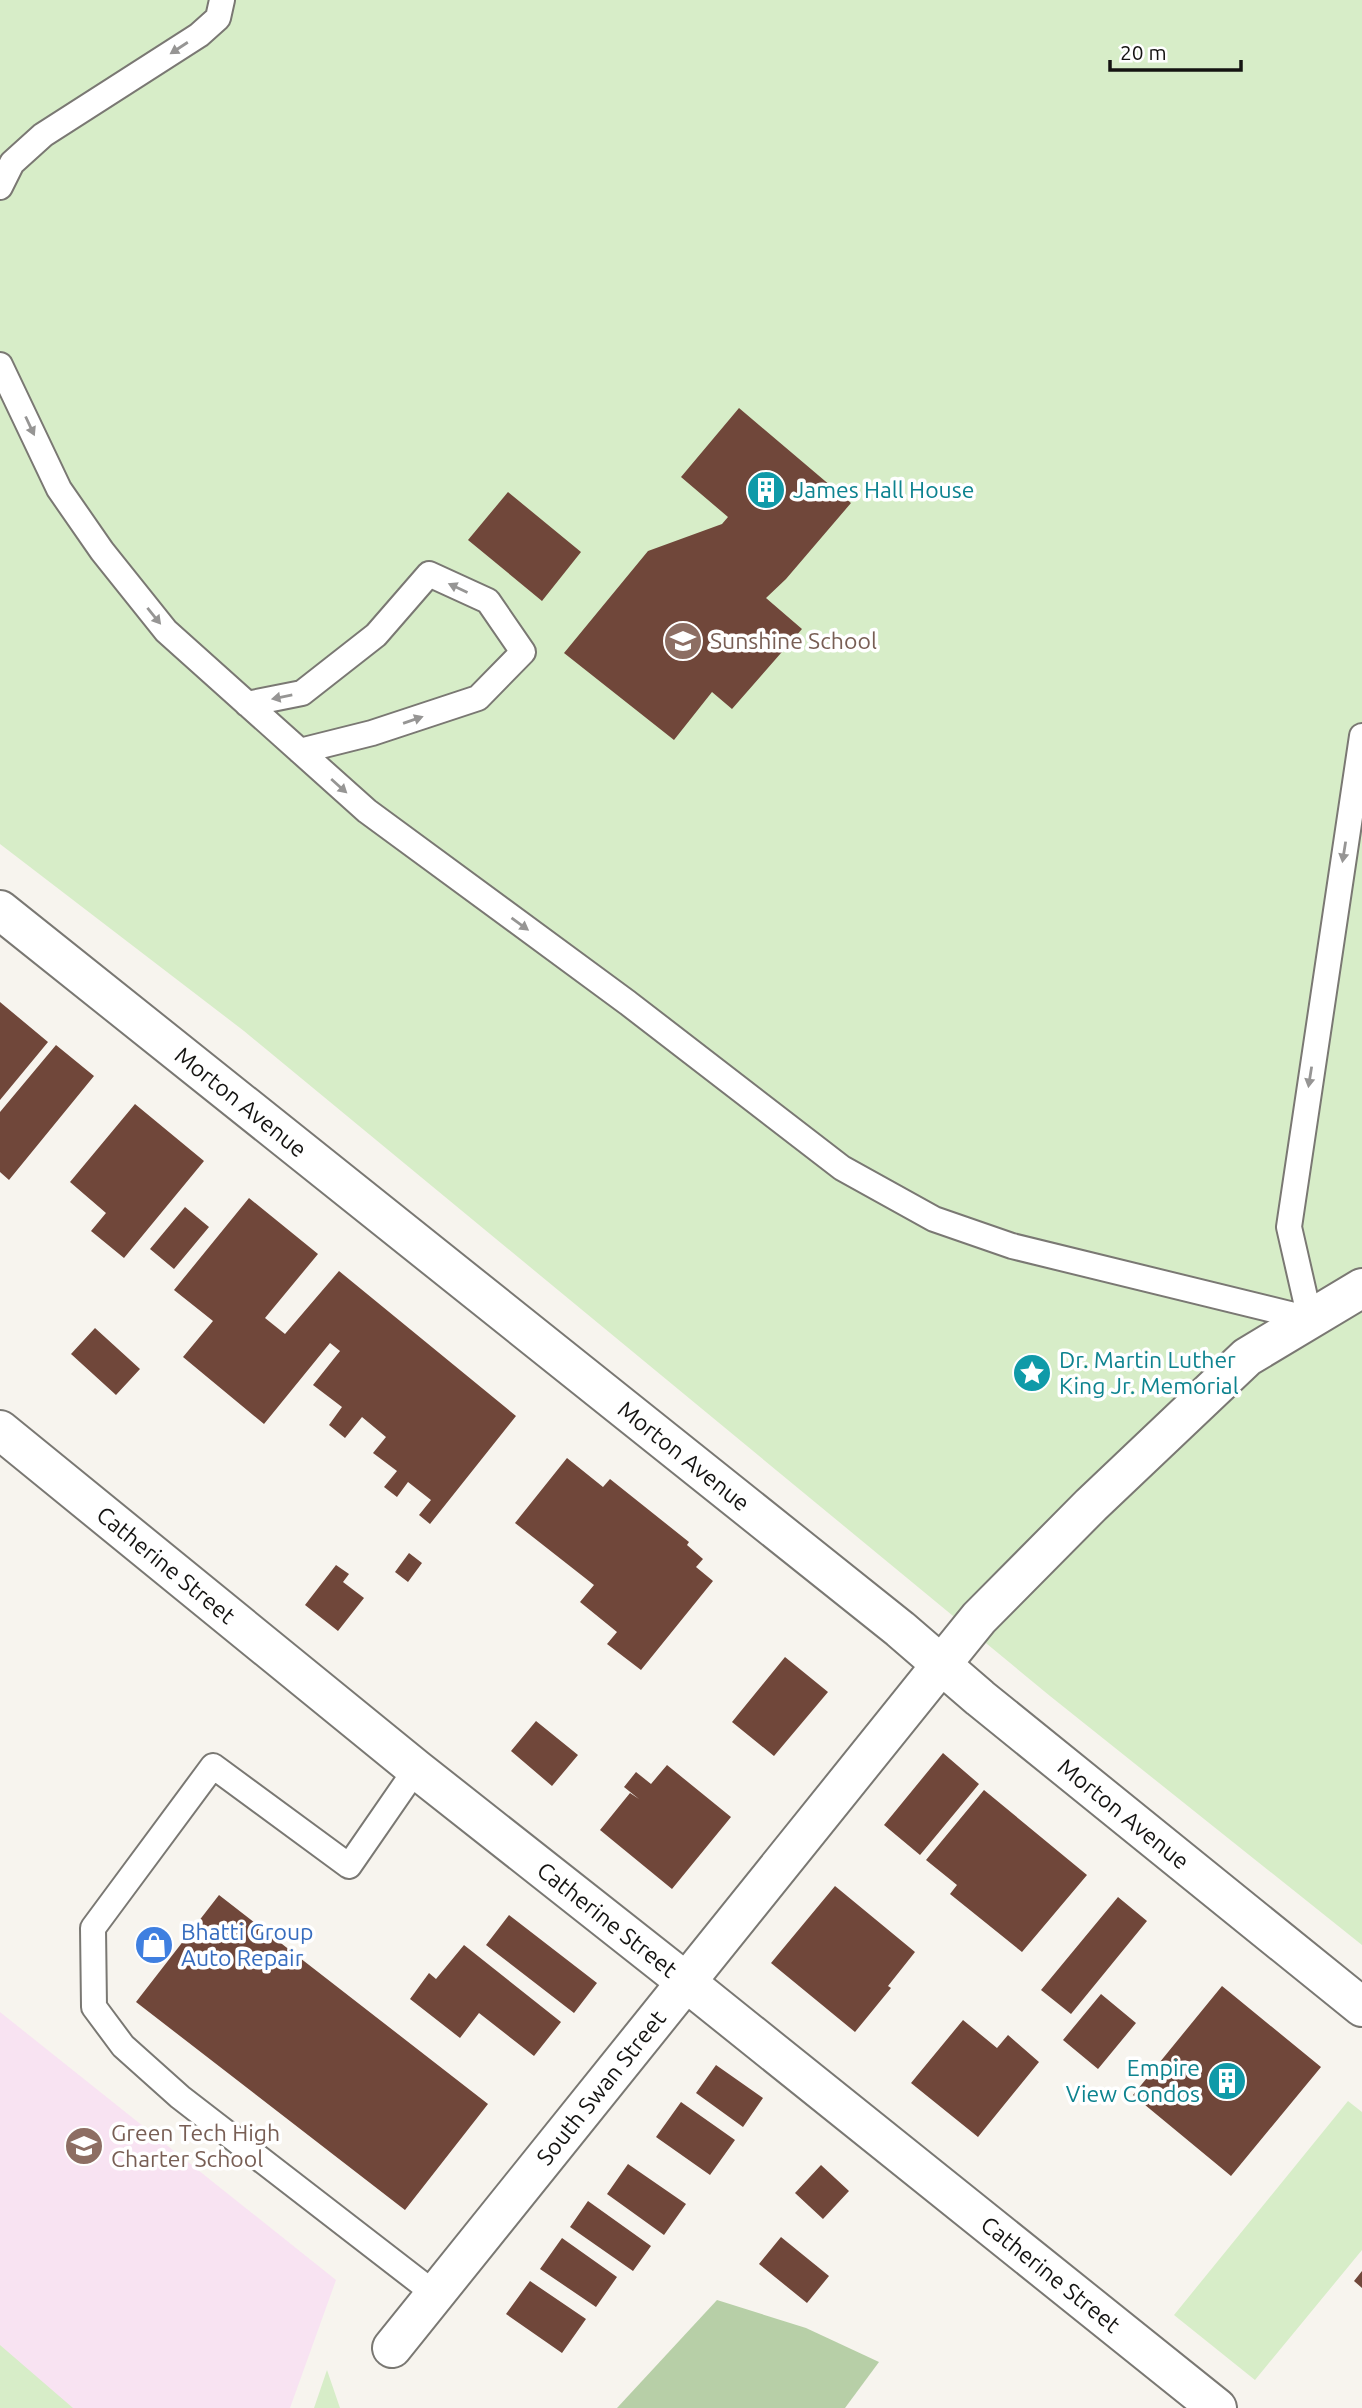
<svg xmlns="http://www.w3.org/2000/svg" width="1362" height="2408" viewBox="0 0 1362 2408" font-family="Ubuntu,sans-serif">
<rect width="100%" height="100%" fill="#f7f4ee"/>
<path fill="#f8e3f2" d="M 0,2012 L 336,2280 L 290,2408 L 0,2408 Z"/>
<path fill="#d7edc8" d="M 0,0 L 1362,0 L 1362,1945 L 1050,1696 L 244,1031 L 0,844 Z
M 1348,2101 L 1362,2112 L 1362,2250 L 1255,2380 L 1174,2315 Z
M 0,2345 L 73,2408 L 0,2408 Z
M 327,2370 L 340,2408 L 314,2408 Z"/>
<path fill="#b7cfa7" d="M 717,2300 L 806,2328 L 879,2362 L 845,2408 L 617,2408 Z"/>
<path fill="#70473a" d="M 739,408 L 851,503 L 786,579 L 766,598 L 802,629 L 732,709 L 712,692 L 674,740 L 564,653 L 648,551 L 722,524 L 728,517 L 681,477 Z
M 508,492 L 581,552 L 542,601 L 468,540 Z
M 0,1002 L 48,1042 L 0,1100 Z
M 56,1045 L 94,1076 L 9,1180 L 0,1172 L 0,1112 Z
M 135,1104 L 204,1161 L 124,1258 L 91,1231 L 106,1213 L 70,1182 Z
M 249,1198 L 318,1254 L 265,1318 L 285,1334 L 339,1271 L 516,1416 L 430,1524 L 419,1515 L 431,1500 L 408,1482 L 397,1497 L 384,1487 L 397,1471 L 373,1453 L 386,1437 L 362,1417 L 345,1438 L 329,1425 L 342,1407 L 313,1385 L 340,1351 L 330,1343 L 264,1424 L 183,1357 L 213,1321 L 174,1290 Z
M 185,1207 L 209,1227 L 174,1269 L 150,1249 Z
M 95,1328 L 140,1369 L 116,1395 L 71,1354 Z
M 567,1458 L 603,1487 L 610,1479 L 689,1542 L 687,1545 L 703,1559 L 696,1567 L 713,1581 L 641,1670 L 607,1644 L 617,1632 L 580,1602 L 594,1585 L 515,1523 Z
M 409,1553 L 422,1563 L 408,1582 L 395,1572 Z
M 336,1565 L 349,1574 L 343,1582 L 364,1598 L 338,1631 L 305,1605 Z
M 785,1657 L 828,1692 L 774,1756 L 732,1722 Z
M 536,1721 L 578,1755 L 552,1786 L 511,1751 Z
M 943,1753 L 979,1784 L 920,1855 L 884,1825 Z
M 667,1765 L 731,1817 L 672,1889 L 600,1830 L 630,1793 L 639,1799 L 624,1787 L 636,1772 L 651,1784 Z
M 984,1790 L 1087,1875 L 1022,1952 L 950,1894 L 957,1885 L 926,1860 Z
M 835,1886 L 915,1952 L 888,1986 L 891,1988 L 855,2032 L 771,1963 Z
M 219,1895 L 488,2104 L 405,2210 L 136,2002 Z
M 1118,1897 L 1147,1921 L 1071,2014 L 1041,1990 Z
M 509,1915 L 597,1983 L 574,2013 L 486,1945 Z
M 464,1945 L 561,2022 L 534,2056 L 479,2013 L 460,2038 L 410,1999 L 429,1973 L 436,1979 Z
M 1222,1986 L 1321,2067 L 1231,2176 L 1133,2095 Z
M 1101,1994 L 1136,2023 L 1098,2069 L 1063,2040 Z
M 963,2020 L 997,2048 L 1008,2035 L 1039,2062 L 978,2137 L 911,2083 Z
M 716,2065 L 763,2098 L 743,2127 L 696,2093 Z
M 681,2102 L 735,2140 L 710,2175 L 656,2137 Z
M 628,2164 L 686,2204 L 664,2235 L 607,2194 Z
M 821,2165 L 849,2191 L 823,2219 L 795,2193 Z
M 588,2201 L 651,2246 L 633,2271 L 570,2227 Z
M 781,2237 L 829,2276 L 807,2303 L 759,2264 Z
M 562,2238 L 617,2277 L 596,2307 L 540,2269 Z
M 1362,2271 L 1362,2288 L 1354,2281 Z
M 530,2281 L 586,2319 L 562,2353 L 506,2314 Z"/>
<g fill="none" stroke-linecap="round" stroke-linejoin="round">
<defs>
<path id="service" d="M 0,187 L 12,163 L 43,135 L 199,35 L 218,18 L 222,0
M 0,365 L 59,489 L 102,551 L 166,631 L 367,811 L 628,1003 L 842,1168 L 934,1219 L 1012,1246 L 1310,1319 L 1289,1227 L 1362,736
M 247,704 L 302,693 L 376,635 L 429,574 L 488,601 L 523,652 L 478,698 L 372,733 L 300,751
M 416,1769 L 349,1866 L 213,1766 L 93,1928 L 94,2007 L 123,2046 L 180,2097 L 435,2294"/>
<g id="minor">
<path id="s1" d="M 0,1430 L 416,1769 L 686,1982 L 1217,2408"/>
<path id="s2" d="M 392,2348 L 941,1665"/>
</g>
<g id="tertiary">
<path id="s3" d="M 0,910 L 900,1629 L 980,1698 L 1362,2007"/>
<path d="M 941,1665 L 979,1618 L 1091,1505 L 1247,1357 L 1362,1288"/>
</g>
</defs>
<use href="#service" stroke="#7a7873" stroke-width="28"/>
<use href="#minor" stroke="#7a7873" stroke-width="42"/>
<use href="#tertiary" stroke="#7a7873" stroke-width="42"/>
<use href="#service" stroke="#fff" stroke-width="24"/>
<use href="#minor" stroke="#fff" stroke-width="38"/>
<use href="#tertiary" stroke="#fff" stroke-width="38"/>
</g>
<defs><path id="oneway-solid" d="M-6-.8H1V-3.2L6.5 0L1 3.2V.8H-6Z" transform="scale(1.75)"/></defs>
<g fill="#969594">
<use href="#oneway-solid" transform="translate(179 48) rotate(147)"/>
<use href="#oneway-solid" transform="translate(30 426) rotate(65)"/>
<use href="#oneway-solid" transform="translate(458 588) rotate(-155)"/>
<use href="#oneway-solid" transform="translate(154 616) rotate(51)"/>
<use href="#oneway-solid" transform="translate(282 697) rotate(169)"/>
<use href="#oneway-solid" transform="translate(413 720) rotate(-19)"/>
<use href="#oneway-solid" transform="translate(339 786) rotate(42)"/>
<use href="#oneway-solid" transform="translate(1344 852) rotate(99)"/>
<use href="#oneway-solid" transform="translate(520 924) rotate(36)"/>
<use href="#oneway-solid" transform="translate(1310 1077) rotate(99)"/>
</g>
<defs>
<symbol id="building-disc" viewBox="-11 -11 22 22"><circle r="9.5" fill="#0f9aa8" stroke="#fff"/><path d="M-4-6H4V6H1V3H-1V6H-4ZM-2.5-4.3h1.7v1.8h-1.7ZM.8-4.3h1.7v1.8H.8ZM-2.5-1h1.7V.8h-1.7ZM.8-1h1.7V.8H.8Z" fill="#fff"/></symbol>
<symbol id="school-disc" viewBox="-11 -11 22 22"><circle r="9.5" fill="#8d6e63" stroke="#fff"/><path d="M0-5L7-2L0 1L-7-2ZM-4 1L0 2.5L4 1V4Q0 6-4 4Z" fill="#fff"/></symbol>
<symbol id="sight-disc" viewBox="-11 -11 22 22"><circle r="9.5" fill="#0f9aa8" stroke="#fff"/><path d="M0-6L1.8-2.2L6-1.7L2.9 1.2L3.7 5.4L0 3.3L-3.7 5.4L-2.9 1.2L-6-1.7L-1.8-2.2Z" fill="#fff"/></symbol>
<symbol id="shop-disc" viewBox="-11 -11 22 22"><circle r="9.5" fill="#3f7fe0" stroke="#fff"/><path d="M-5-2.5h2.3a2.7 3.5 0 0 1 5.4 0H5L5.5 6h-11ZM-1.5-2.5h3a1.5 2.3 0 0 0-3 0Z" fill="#fff"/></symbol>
</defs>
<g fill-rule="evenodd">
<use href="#building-disc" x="744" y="468" width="44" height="44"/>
<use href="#school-disc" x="661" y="619" width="44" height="44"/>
<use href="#sight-disc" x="1010" y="1351" width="44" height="44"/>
<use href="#shop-disc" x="132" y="1923" width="44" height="44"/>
<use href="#building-disc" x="1205" y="2059" width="44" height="44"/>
<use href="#school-disc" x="62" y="2124" width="44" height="44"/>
</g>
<g text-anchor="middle" stroke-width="7" stroke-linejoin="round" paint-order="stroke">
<g font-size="23" fill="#0d838f" stroke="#fff" text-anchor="start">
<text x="793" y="498">James Hall House</text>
<text x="1059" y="1368">Dr. Martin Luther<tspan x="1059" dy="26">King Jr. Memorial</tspan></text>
<text x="1200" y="2076" text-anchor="end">Empire<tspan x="1200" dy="26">View Condos</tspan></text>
</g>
<g font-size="23" fill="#785e54" stroke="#fff" text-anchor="start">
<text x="710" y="649">Sunshine School</text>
<text x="111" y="2141">Green Tech High<tspan x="111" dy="26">Charter School</tspan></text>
</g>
<g font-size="23" fill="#151412" stroke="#fff">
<text dy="8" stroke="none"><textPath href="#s3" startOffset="308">Morton Avenue</textPath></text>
<text dy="8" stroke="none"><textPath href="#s3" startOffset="875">Morton Avenue</textPath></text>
<text dy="8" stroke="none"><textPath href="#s1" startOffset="214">Catherine Street</textPath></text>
<text dy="8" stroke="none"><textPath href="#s3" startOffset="1442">Morton Avenue</textPath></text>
<text dy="8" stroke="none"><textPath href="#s1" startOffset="780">Catherine Street</textPath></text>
<text dy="8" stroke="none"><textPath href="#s2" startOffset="334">South Swan Street</textPath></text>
<text dy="8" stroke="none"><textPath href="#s1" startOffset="1348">Catherine Street</textPath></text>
</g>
<g font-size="23" fill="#366cbe" stroke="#fff" text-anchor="start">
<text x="181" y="1940">Bhatti Group<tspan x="181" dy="26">Auto Repair</tspan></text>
</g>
</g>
<path d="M1110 60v10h131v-10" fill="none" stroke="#151412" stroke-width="3.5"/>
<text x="1120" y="60" font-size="21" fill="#151412" stroke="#ffffff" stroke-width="5" paint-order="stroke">20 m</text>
</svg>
